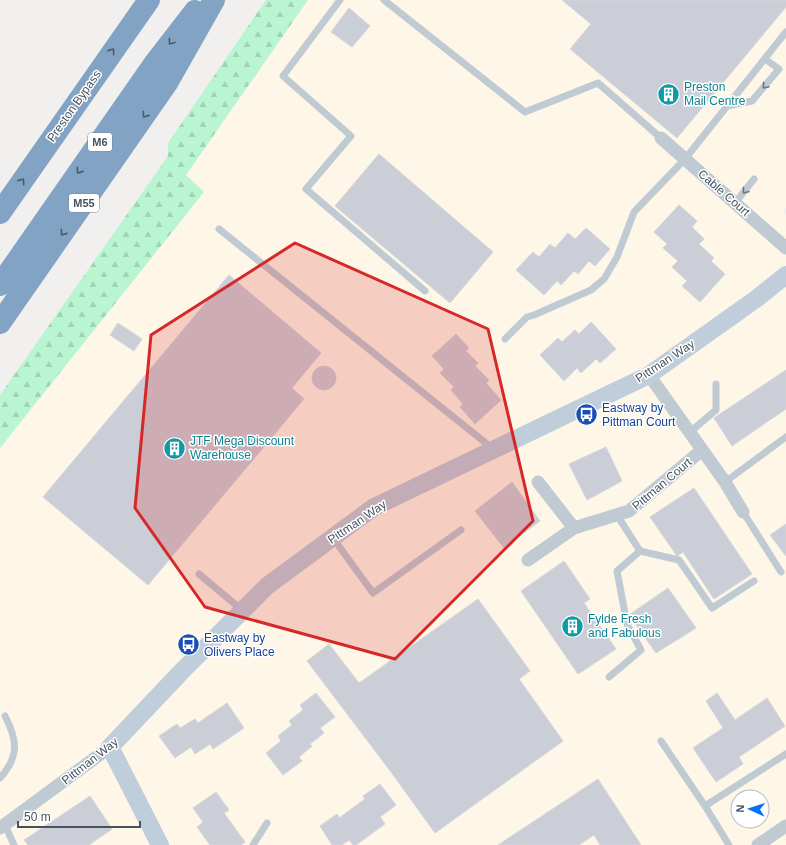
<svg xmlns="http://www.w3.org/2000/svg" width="786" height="845" viewBox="0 0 786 845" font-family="Arial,sans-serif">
<defs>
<pattern id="forest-firs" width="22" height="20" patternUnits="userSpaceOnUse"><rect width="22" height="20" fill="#b9f5d0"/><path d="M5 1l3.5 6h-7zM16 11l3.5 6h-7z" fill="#a0d4b5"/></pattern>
</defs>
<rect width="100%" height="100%" fill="#f2efef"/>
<path fill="#fef7e8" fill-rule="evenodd" d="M 308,0 L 786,0 L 786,207 L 783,211 L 786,215 L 786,845 L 0,845 L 0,448 L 203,192 L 186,175 ZM 738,797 L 762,797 L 762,821 L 738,821 Z"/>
<path fill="url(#forest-firs)" d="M 266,0 L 308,0 L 186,175 L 204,192 L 0,448 L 0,395 L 168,156 L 168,143 Z"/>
<path fill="#cbced6" stroke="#d3d6dc" d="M 562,0 L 786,0 L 786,7 L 677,138 L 570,49 L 591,24 Z
M 349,8 L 370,26 L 352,47 L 331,32 Z
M 379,154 L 493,252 L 450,303 L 335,206 Z
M 679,205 L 697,221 L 692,227 L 704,239 L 699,244 L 714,258 L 711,261 L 725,274 L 700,302 L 682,286 L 687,281 L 672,267 L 678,261 L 663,248 L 667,244 L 654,232 Z
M 586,228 L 610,249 L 595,266 L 589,261 L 578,274 L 574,271 L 561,285 L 557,281 L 544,295 L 516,270 L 533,252 L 539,257 L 550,244 L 555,248 L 568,233 L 575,239 Z
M 229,275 L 321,353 L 292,388 L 304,399 L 148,585 L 43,497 Z
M 591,322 L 616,349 L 600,363 L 596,359 L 581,373 L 577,368 L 564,381 L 540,355 L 558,338 L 562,342 L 575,330 L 579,334 Z
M 118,323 L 142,339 L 134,351 L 110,335 Z
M 456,334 L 469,348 L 466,351 L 478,363 L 475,366 L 489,380 L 486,383 L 501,400 L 475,424 L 460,407 L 463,404 L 451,390 L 454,387 L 440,373 L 444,369 L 432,356 Z
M312 378a12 12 0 1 1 24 0a12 12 0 1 1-24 0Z
M 786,370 L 786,409 L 732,446 L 714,418 Z
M 606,447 L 622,481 L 587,500 L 569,464 Z
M 512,482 L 540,521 L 504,548 L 475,511 Z
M 694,488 L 752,574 L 714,599 L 683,552 L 677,556 L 650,517 Z
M 786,524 L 786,556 L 770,535 Z
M 564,561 L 590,599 L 584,603 L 616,649 L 578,674 L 521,591 Z
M 668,588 L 696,628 L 656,653 L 629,615 Z
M 478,599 L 530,671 L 519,679 L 563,741 L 435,833 L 391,772 L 307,661 L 329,644 L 359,683 Z
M 316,693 L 335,717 L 320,728 L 324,733 L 310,744 L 312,746 L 299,757 L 302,761 L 283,775 L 266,753 L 281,741 L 278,736 L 292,725 L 289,721 L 303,710 L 300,705 Z
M 717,693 L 735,720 L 767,698 L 785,726 L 739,757 L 743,764 L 716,782 L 693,748 L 723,728 L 706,701 Z
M 227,703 L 244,728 L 213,749 L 210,744 L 195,754 L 191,747 L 175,758 L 159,736 L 177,724 L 180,728 L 195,719 L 198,723 Z
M 598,779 L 641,845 L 600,845 L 594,835 L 579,845 L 498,845 Z
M 380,784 L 396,805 L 380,817 L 385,824 L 356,845 L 353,845 L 349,840 L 342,845 L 332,845 L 320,826 L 337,814 L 339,818 L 365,799 L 363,796 Z
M 216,792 L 229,810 L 224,813 L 245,842 L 241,845 L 210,845 L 197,827 L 203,822 L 193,808 Z
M 90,796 L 112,829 L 89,845 L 28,845 L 24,840 Z"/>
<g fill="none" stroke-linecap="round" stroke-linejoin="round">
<path stroke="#bfcad3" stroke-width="7" d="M 340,0 L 283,76 L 351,136 L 306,189 L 425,291
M 384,0 L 525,112 L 598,83 L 661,138
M 727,106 L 752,101 L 779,69 L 765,59
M 735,203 L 754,179
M 219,229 L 492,448
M 505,339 L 527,317 L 534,315 L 591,290 L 604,279 L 617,257 L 634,212 L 685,159 L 786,32
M 690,432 L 716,410 L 716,384
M 725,482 L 786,437
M 743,512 L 781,572
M 333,538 L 373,593 L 461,530
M 640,551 L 679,560 L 712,608 L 754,581
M 199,574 L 242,610
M 609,677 L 641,650 L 627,624 L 617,571 L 640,551 L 617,515
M 661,741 L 705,806 L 729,845
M 0,778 C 19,757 18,741 5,716
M 705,806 L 786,754
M 5,825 L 14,845
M 253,845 L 267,823"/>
<path stroke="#bfcad3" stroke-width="13" d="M 661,138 L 786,248
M 649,375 L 725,482 L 743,512
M 538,482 L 574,528
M 528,560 L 574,528 L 629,511 L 702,450
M 0,828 L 110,747
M 758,845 L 786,826"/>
<path stroke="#c0cddb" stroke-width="18" d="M 160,845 L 110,747 L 183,670 L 267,586 L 374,507 L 649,375 L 756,299 L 786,275"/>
<path stroke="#82a3c4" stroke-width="22" d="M 0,213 L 149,0
M 0,285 L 154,64 L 195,11
M 0,323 L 167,83 L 214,0"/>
</g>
<defs><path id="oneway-chevron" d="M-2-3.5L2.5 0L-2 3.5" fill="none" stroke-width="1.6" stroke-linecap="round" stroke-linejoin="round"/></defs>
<g stroke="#4b5b6a">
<use href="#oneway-chevron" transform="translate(171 42) rotate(127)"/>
<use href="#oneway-chevron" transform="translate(112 51) rotate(-55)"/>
<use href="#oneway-chevron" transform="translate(145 115) rotate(125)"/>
<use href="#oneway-chevron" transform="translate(79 171) rotate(125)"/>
<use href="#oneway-chevron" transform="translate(22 181) rotate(-55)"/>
<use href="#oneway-chevron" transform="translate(63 233) rotate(125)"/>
</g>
<g stroke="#6a7782">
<use href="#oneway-chevron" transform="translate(765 86) rotate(130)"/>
<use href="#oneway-chevron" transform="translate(745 191) rotate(128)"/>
</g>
<path fill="#d62828" fill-opacity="0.2" stroke="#d62828" stroke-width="3" stroke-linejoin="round" d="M 295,243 L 488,329 L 533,521 L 395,659 L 205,607 L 135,508 L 151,335 Z"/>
<defs>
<symbol id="building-disc" viewBox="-11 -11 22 22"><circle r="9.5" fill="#0f9aa8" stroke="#fff"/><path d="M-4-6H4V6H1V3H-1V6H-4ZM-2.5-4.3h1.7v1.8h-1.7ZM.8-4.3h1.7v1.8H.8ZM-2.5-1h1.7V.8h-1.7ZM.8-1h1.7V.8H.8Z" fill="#fff"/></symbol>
<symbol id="bus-disc" viewBox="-11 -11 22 22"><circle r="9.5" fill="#1a4fb4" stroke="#fff"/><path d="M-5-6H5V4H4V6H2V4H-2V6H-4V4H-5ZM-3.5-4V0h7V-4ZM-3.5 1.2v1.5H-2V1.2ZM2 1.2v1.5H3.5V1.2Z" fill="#fff"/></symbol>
</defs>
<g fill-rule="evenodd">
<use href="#building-disc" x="656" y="82" width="25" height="25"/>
<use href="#bus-disc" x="574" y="402" width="25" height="25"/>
<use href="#building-disc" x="162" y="436" width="25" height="25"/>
<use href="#building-disc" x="560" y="614" width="25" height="25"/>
<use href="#bus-disc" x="176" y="632" width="25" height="25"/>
</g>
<g text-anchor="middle" stroke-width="3" stroke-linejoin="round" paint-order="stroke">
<g fill="#fff" stroke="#7d8790" stroke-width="1">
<rect x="88" y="133" width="24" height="18" rx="3"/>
<rect x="69" y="194" width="30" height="18" rx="3"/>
</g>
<g font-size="11" font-weight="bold" fill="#455360">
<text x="100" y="146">M6</text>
<text x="84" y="207">M55</text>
</g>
<g font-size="12" fill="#0d838f" stroke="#fff" text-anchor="start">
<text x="684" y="91">Preston<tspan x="684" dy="14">Mail Centre</tspan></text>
<text x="190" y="445">JTF Mega Discount<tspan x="190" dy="14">Warehouse</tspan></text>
<text x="588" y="623">Fylde Fresh<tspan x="588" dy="14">and Fabulous</tspan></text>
</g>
<g font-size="12" fill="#455360" stroke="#fff">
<text transform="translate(74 106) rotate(-55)" y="4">Preston Bypass</text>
<text transform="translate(724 193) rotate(41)" y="4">Cable Court</text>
<text transform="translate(665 361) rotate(-33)" y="4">Pittman Way</text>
<text transform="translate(662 484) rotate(-40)" y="4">Pittman Court</text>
<text transform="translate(357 522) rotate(-34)" y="4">Pittman Way</text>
<text transform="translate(90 761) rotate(-38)" y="4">Pittman Way</text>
</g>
<g font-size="12" fill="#164399" stroke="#fff" text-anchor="start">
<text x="602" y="412">Eastway by<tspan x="602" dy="14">Pittman Court</tspan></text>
<text x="204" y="642">Eastway by<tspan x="204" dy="14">Olivers Place</tspan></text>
</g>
</g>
<g transform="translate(750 809) rotate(273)"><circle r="19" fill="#ffffff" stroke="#b5babf"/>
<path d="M0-3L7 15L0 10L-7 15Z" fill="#0371f9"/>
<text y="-6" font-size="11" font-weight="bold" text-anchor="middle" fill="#455360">N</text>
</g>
<path d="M18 821v6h122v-6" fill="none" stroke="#455360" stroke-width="2"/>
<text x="24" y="821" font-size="12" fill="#455360" stroke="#ffffff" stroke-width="3" paint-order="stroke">50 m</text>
</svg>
